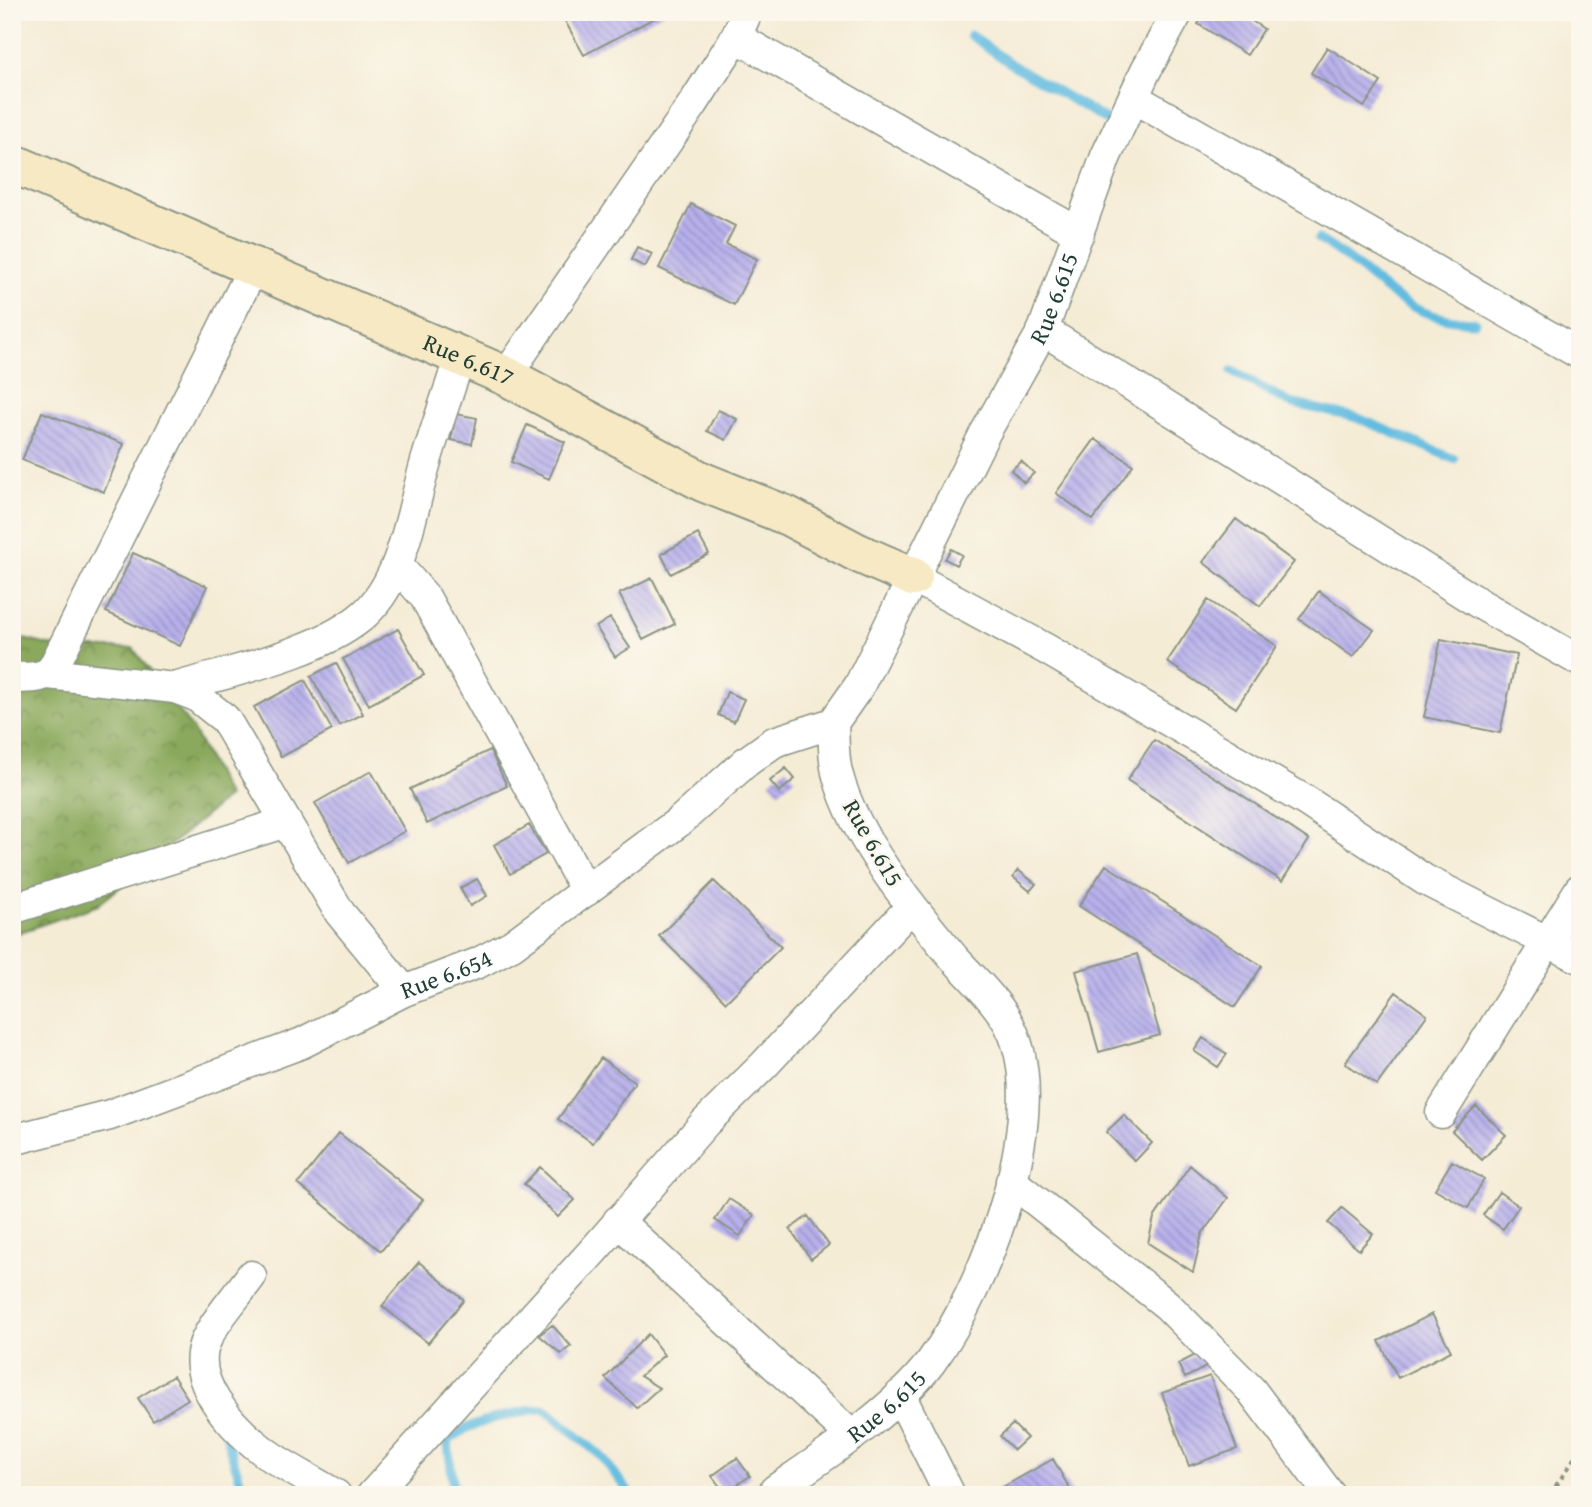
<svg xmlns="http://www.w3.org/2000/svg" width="1592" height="1507" viewBox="0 0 1592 1507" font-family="'Gentium Book Plus',serif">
<defs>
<pattern id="forest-crowns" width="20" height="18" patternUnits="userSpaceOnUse" patternTransform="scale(1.75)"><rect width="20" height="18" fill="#8aa95c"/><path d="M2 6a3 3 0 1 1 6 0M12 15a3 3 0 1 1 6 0" fill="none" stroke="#708b4d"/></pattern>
<pattern id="building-back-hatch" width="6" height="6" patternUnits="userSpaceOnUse" patternTransform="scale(1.75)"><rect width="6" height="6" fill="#b8b0ec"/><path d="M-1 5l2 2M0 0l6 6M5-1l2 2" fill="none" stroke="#9590c0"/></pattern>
</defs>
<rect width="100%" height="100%" fill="#fbf7ec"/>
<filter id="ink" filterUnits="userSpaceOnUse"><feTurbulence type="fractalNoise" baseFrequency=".0143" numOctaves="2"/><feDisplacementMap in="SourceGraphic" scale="14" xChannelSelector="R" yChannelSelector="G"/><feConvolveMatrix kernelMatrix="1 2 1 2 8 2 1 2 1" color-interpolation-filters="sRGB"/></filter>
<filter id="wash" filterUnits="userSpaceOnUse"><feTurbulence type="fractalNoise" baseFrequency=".00686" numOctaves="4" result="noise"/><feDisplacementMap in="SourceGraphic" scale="28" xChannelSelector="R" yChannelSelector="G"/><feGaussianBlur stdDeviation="1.57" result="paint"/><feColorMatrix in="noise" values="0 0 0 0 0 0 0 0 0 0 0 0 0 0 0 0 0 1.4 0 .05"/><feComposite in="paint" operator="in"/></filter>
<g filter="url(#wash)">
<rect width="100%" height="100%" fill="#f5ecd6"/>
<path fill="url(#forest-crowns)" stroke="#547348" stroke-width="2" d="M 12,636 L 60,648 L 133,648 L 193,730 L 228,797 L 98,905 L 12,935 Z"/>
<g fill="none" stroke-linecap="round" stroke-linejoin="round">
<path stroke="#62bce0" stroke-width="9" d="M 970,35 L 1011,64 L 1110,122
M 1318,239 C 1379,274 1394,318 1475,322
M 1232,371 L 1290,403 L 1358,418 L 1454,459
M 226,1429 C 227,1452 241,1472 243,1495
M 451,1495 C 456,1485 448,1455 448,1441 L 467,1428 L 495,1418 L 531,1410 L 545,1409 L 601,1456 L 631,1495"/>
</g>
<g id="blocks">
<path fill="url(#building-back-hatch)" d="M 560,12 L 666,12 L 584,55 Z
M 1206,12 L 1238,12 L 1264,29 L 1247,55 L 1198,24 Z
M 1327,47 L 1381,82 L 1364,107 L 1311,73 Z
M 691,204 L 735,226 L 726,244 L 757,259 L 734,305 L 659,268 Z
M 637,247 L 652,254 L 645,267 L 631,260 Z
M 718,410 L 737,419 L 726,440 L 707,431 Z
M 42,412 L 124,444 L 104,492 L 22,460 Z
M 456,414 L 477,418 L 472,444 L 451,440 Z
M 527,425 L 565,442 L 549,479 L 511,462 Z
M 1095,439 L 1133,465 L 1093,520 L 1056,493 Z
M 1021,461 L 1034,473 L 1024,483 L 1011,470 Z
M 1236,519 L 1294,562 L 1260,606 L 1203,562 Z
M 698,534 L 709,554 L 671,574 L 661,554 Z
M 951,549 L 962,555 L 956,565 L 945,559 Z
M 133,553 L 207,586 L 180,646 L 106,612 Z
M 652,578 L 675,624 L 643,640 L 619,594 Z
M 1319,591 L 1374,630 L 1353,657 L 1299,619 Z
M 1208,600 L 1277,646 L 1236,708 L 1167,662 Z
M 610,618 L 630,648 L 615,657 L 596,627 Z
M 398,629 L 424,675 L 369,705 L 343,659 Z
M 1441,639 L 1517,655 L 1500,733 L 1424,717 Z
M 336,663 L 363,714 L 339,726 L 311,676 Z
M 305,680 L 332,730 L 281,757 L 254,707 Z
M 727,692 L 744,699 L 734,722 L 718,715 Z
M 1154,740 L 1233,789 L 1309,840 L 1282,881 L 1127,780 Z
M 490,750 L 507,786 L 427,824 L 410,789 Z
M 786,768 L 795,779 L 779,792 L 770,781 Z
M 371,771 L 405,831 L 349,863 L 315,803 Z
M 529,825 L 546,854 L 510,874 L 494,845 Z
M 1106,865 L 1262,966 L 1235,1007 L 1079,906 Z
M 1018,870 L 1036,884 L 1030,891 L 1013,877 Z
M 477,879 L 487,896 L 470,906 L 460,888 Z
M 714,881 L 781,947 L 726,1002 L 659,936 Z
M 1137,954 L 1160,1035 L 1099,1052 L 1076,971 Z
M 1396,992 L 1427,1015 L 1377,1085 L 1345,1063 Z
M 1203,1038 L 1227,1054 L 1218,1067 L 1194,1051 Z
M 601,1058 L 635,1082 L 593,1143 L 558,1119 Z
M 1476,1106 L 1506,1135 L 1482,1160 L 1452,1131 Z
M 1124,1115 L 1152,1143 L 1135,1161 L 1106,1132 Z
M 339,1133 L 423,1200 L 381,1251 L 298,1184 Z
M 1452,1161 L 1484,1179 L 1468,1208 L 1435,1189 Z
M 1190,1165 L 1228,1198 L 1202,1234 L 1193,1272 L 1148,1243 L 1154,1218 Z
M 540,1167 L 575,1200 L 558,1217 L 524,1184 Z
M 1499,1192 L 1519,1206 L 1503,1229 L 1483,1215 Z
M 729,1199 L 754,1215 L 740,1236 L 715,1220 Z
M 1342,1208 L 1373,1234 L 1359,1250 L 1328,1223 Z
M 808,1216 L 829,1245 L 811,1259 L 790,1229 Z
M 419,1262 L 464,1300 L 428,1343 L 382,1306 Z
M 1432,1314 L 1451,1351 L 1398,1378 L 1379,1341 Z
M 552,1325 L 571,1346 L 561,1354 L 539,1335 Z
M 648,1334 L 664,1355 L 640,1376 L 659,1388 L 637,1408 L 605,1378 Z
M 1203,1351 L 1210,1365 L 1185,1378 L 1178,1364 Z
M 173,1376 L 188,1399 L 153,1421 L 138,1398 Z
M 1210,1376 L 1237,1449 L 1189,1466 L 1162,1393 Z
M 1013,1424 L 1027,1438 L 1014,1450 L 1000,1436 Z
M 737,1458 L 750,1476 L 725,1493 L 712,1476 Z
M 1053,1459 L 1073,1495 L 996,1495 L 994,1492 Z"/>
</g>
</g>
<g filter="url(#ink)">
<use href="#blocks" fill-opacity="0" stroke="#8a9485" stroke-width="2"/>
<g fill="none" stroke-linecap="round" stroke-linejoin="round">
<defs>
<g id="street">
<path d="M 736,37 L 1079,233"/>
<path d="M 1134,98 L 1580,354"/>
<path d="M 1043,330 L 1482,605 L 1580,661"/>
<path d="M 506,376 L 693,104 L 736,37 L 747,12"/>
<path d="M 397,565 L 425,597 L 586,891"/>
<path d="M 913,577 L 1046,649 L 1306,801 L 1425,880 L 1580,958"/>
<path d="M 48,674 L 175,688 L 196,696 L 225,719 L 340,913 L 404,991"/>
<path d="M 12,678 C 27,677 43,680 53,668 L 254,266"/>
<path d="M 175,688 C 231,671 315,654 360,618 C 404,583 411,510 427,458 C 437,424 449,391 460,357"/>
<path d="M 12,909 L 286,822"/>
<path d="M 1441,1113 L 1580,889"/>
<path id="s1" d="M 12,1140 L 110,1115 L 302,1043 L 404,991 L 478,963 L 512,945 L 680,821 L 746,762 L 774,742 L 833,723"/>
<path d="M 1011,1181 L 1167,1305 L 1251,1390 L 1330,1495"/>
<path d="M 618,1221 L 852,1436"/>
<path d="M 251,1276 C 237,1296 218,1316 207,1338 C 186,1379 232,1427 262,1450 C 284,1467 312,1480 336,1495"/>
<path d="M 900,1395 L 950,1495"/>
<path d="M 372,1495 L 593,1251 L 705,1123 L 764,1065 L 911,907"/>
<path id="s2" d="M 773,1495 L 775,1490 C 826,1455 894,1411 931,1362 C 985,1289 1058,1104 1006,1019 C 993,997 971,977 954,958 C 912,908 855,839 838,776 C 833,760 834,740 833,723 L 859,686 L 985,433 L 1043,330 L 1106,156 L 1146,70 L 1178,12"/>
</g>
<g id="secondary">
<path id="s3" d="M 12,163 L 506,376 L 703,482 L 788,516 L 858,553 L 913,577"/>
</g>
</defs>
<use href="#street" stroke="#8a9485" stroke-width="33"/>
<use href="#secondary" stroke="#8a9485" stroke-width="42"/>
<path stroke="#8a9485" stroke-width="4.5" stroke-dasharray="5 5" stroke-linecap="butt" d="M 1550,1495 L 1580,1450"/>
<use href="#street" stroke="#fff" stroke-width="30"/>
<use href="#secondary" stroke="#f7e9c3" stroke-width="38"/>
</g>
</g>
<g text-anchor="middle" stroke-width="5" stroke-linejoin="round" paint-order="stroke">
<g font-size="24" fill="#1f3d34" stroke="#fbf7ec">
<text dy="8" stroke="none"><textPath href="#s2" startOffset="1404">Rue 6.615</textPath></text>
<text dy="8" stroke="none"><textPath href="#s3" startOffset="497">Rue 6.617</textPath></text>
<text transform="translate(873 843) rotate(60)" y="8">Rue 6.615</text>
<text dy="8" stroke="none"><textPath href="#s1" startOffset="466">Rue 6.654</textPath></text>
<text dy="8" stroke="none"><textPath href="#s2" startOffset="145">Rue 6.615</textPath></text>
</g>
</g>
<rect width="1592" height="1507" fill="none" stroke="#fbf7ec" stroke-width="42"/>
</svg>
